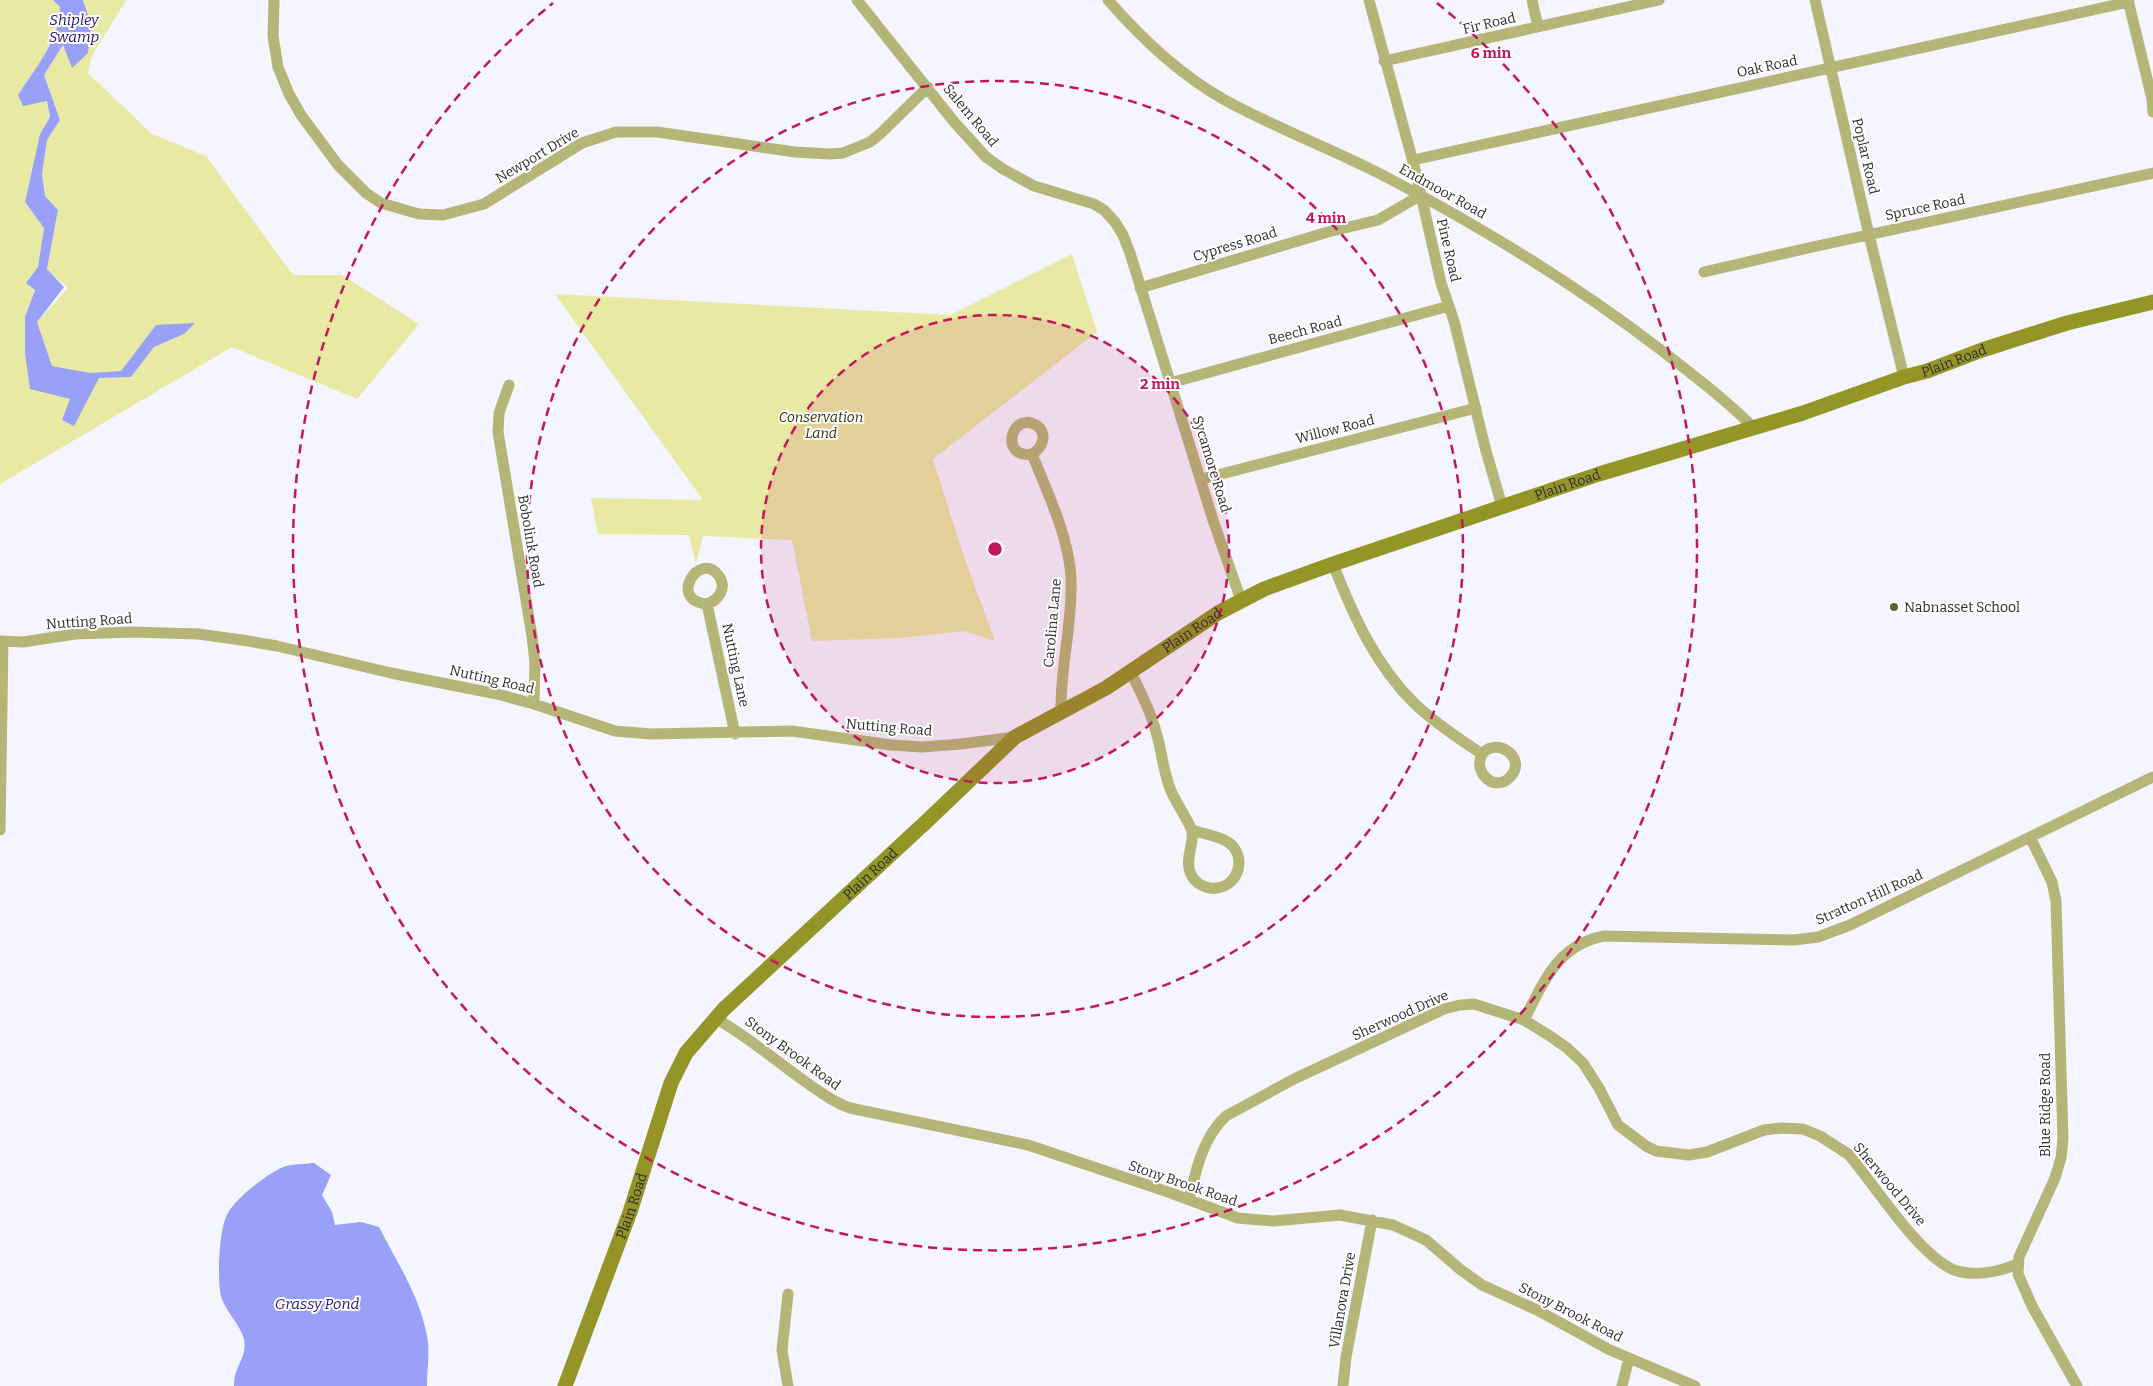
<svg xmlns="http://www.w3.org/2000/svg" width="2153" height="1386" viewBox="0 0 2153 1386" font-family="Bitter,serif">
<rect width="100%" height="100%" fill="#f4f5fe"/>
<path fill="#e8e9a3" d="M 0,0 L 53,0 L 60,7 C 61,38 34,70 18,95 L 47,101 L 50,118 L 40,134 L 25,202 L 44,228 L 38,267 L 26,283 L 35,289 L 25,317 L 25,354 L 30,388 L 70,399 L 74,425 L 99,378 L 131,377 L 154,347 L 184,334 L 156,325 L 121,371 L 91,373 L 52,366 L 37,322 L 68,288 L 47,269 L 58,210 L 45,196 L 42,174 L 47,140 L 60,120 L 44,75 L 64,44 L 91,24 L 83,0 L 126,0 L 92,56 L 88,73 L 152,134 L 206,156 L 293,275 L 342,275 L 419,324 L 357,399 L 232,347 L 0,484 Z
M 1072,254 L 1097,332 L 933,459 L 963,554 L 995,641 L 964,631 L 901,638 L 812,641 L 792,540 L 703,536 L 696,564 L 689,535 L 598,534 L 591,498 L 703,500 L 555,294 L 951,315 Z"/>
<path fill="#98a0f7" d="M 53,0 L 83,0 L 91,24 L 88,53 L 72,68 L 63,45 L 44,75 L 60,120 L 47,140 L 42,174 L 45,196 L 58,210 L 47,269 L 64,287 L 37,322 L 52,366 L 91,373 L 121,371 L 156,325 L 195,323 L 184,334 L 154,347 L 131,377 L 99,378 L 74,426 L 62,420 L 70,399 L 30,389 L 25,354 L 25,317 L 35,290 L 26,283 L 38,267 L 44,228 L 25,202 L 40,134 L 50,117 L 47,101 L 23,106 L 18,95 C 34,70 61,38 60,7 Z
M 314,1163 L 331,1175 L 322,1195 L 332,1212 L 335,1225 L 361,1222 L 379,1227 C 397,1262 420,1297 427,1336 C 430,1352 427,1370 427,1386 L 234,1386 C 233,1367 248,1358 244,1339 C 240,1324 225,1311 221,1296 C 217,1279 219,1227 228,1213 C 237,1197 266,1175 283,1167 C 292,1164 304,1164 314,1163 Z"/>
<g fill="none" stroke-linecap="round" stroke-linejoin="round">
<path stroke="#b4b576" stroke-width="11" d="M 274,0 L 273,36 L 278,67 L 289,94 L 301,115 L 338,165 L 366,193 L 381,203 L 419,214 L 443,215 L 484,204 L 582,143 L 616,132 L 657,132 L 795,152 L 830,154 L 843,153 L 870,142 L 881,133 L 928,87
M 857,0 L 955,123 L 986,157 L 1003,169 L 1034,186 L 1094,204 L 1104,210 L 1115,222 L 1123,235 L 1130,253 L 1213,520 L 1241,600
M 1108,0 C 1141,38 1179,74 1223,99 C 1277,129 1335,150 1390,179 C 1485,229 1576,285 1661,350 C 1693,375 1725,399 1754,428
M 1369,0 L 1416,173 L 1441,283 L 1454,321 L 1486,451 L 1502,506
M 1532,0 L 1538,27
M 1815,0 L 1869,235 L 1904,377
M 2128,0 L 2152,99 L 2153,112
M 1384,61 L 1659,0
M 1413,160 L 2129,2
M 1704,272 L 1808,248 L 2153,173
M 1140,288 L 1328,232 L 1378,220 L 1421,195
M 1170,383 L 1449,306
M 509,385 L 499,413 L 498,432 L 532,636 L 535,663 L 534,704
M 1032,454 C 999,459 1011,411 1036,425 C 1048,433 1043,448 1032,454 C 1047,491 1069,537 1071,578 C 1073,622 1060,667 1061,712
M 1202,479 L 1476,408
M 1333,564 C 1353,615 1375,665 1415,704 C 1435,723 1459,739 1482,754 C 1472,773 1496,794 1511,776 C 1527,758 1497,736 1482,754
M 707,604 C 667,601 700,549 719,576 C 727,588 719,600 707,604 L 735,734
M 0,641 L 23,642 L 75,634 L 132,632 L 198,634 L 242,640 L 277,646 L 391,673 L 497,694 L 534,704 L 615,731 L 651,734 L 792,731 L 891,745 L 922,747 L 961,744 L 1015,737
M 1131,672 C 1140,692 1151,711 1156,732 C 1162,751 1163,772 1171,791 C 1174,799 1191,825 1192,831 C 1194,844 1185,859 1190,872 C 1194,883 1206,890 1217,888 C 1240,885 1247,855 1228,842 C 1218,836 1204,834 1192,830
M 0,830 L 3,641
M 2030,837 L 2052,882 L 2056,901 L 2063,1139 L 2061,1158 L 2055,1178 L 2019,1257 L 2018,1274 L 2032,1306 L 2077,1386
M 715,1018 C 749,1037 778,1063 810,1085 C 823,1094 835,1103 850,1108 L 1028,1145 L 1171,1193 L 1238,1218 L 1273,1221 L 1340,1215 L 1393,1225 L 1426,1240 L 1461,1270 L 1482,1285 L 1537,1310 L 1610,1350 L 1695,1386
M 1524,1020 C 1544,982 1557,945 1604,936 L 1794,940 L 1818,937 L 1850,925 L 2153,777
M 1189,1200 C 1196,1170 1203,1137 1226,1116 L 1294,1079 L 1444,1009 L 1460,1005 L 1474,1004 L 1524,1020 L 1550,1036 L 1567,1048 L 1583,1063 L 1599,1088 L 1618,1125 L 1646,1146 L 1656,1151 L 1689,1155 L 1707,1152 L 1764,1130 L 1781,1128 L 1803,1129 L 1820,1136 L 1848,1154 C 1875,1185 1918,1255 1954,1270 C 1973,1277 2000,1272 2017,1264
M 788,1294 L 782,1350 L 788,1386
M 1343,1386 L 1346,1357 L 1372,1220
M 1622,1386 L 1629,1358"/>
<path stroke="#959427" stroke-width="15" id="s1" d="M 565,1386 L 630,1212 L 671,1083 L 686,1053 L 724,1009 L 928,820 L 1015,737 L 1106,688 L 1218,613 L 1264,589 L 1333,564 L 1599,474 L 1803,413 L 1904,377 L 1927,371 L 1982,350 L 2067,323 L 2153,302"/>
</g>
<circle cx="995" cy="549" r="234" fill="#c2185b" fill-opacity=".12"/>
<g fill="none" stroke="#c2185b" stroke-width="2.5" stroke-dasharray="9 6">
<circle cx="995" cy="549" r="234"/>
<circle cx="995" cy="549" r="468"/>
<path d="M1437 3A702 702 0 1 1 553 3"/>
</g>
<circle fill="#60602d" stroke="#fff" stroke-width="2" cx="1894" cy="607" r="5"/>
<g text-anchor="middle" stroke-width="4" stroke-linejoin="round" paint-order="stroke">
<g font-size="14" fill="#2d2d31" stroke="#fff">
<text transform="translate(1489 23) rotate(-13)" y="5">Fir Road</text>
<text transform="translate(1767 66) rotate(-12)" y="5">Oak Road</text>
<text transform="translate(971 115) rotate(50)" y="5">Salem Road</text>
<text transform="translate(537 155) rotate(-31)" y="5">Newport Drive</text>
<text transform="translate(1866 156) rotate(77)" y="5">Poplar Road</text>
<text transform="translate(1443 191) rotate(29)" y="5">Endmoor Road</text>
<text transform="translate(1925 207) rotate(-12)" y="5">Spruce Road</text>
<text transform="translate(1235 244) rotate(-17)" y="5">Cypress Road</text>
<text transform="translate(1449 250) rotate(77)" y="5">Pine Road</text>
<text transform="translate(1305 330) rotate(-15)" y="5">Beech Road</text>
<text dy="5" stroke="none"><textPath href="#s1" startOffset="1828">Plain Road</textPath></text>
<text transform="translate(1335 429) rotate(-14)" y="5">Willow Road</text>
<text transform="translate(1212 464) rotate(73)" y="5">Sycamore Road</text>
<text dy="5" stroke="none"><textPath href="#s1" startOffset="1422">Plain Road</textPath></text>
<text transform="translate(531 541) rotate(80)" y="5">Bobolink Road</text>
<text transform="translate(89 621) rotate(-4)" y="5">Nutting Road</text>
<text transform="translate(1052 623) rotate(-85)" y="5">Carolina Lane</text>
<text dy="5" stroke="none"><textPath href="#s1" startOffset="1018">Plain Road</textPath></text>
<text transform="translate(736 665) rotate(78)" y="5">Nutting Lane</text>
<text transform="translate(492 679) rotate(13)" y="5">Nutting Road</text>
<text transform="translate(889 727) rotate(5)" y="5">Nutting Road</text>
<text dy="5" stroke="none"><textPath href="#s1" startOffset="612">Plain Road</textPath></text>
<text transform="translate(1869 897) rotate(-24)" y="5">Stratton Hill Road</text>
<text transform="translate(1400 1015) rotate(-24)" y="5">Sherwood Drive</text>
<text transform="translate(793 1053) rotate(36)" y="5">Stony Brook Road</text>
<text transform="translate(2045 1105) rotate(-90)" y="5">Blue Ridge Road</text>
<text transform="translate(1183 1183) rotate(19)" y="5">Stony Brook Road</text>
<text transform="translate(1890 1184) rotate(50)" y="5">Sherwood Drive</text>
<text dy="5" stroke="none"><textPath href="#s1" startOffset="192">Plain Road</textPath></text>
<text transform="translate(1342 1300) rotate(-80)" y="5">Villanova Drive</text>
<text transform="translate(1571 1312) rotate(27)" y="5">Stony Brook Road</text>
</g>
<g font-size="14" font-style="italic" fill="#323104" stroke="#fff">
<text x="821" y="422">Conservation<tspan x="821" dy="16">Land</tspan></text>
</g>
<g font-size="14" fill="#2d2d31" stroke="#fff" text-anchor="start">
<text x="1904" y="612">Nabnasset School</text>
</g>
<g font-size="15" font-style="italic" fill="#251378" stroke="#fff">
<text x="74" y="25">Shipley<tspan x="74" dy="17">Swamp</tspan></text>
<text x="317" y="1309">Grassy Pond</text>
</g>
</g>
<circle cx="995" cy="549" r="8" fill="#c2185b" stroke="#fff" stroke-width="2.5"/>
<g font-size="15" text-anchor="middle" font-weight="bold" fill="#c2185b" stroke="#fff" stroke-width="4" stroke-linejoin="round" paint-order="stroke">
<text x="1491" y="58">6 min</text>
<text x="1326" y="223">4 min</text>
<text x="1160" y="389">2 min</text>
</g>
</svg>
